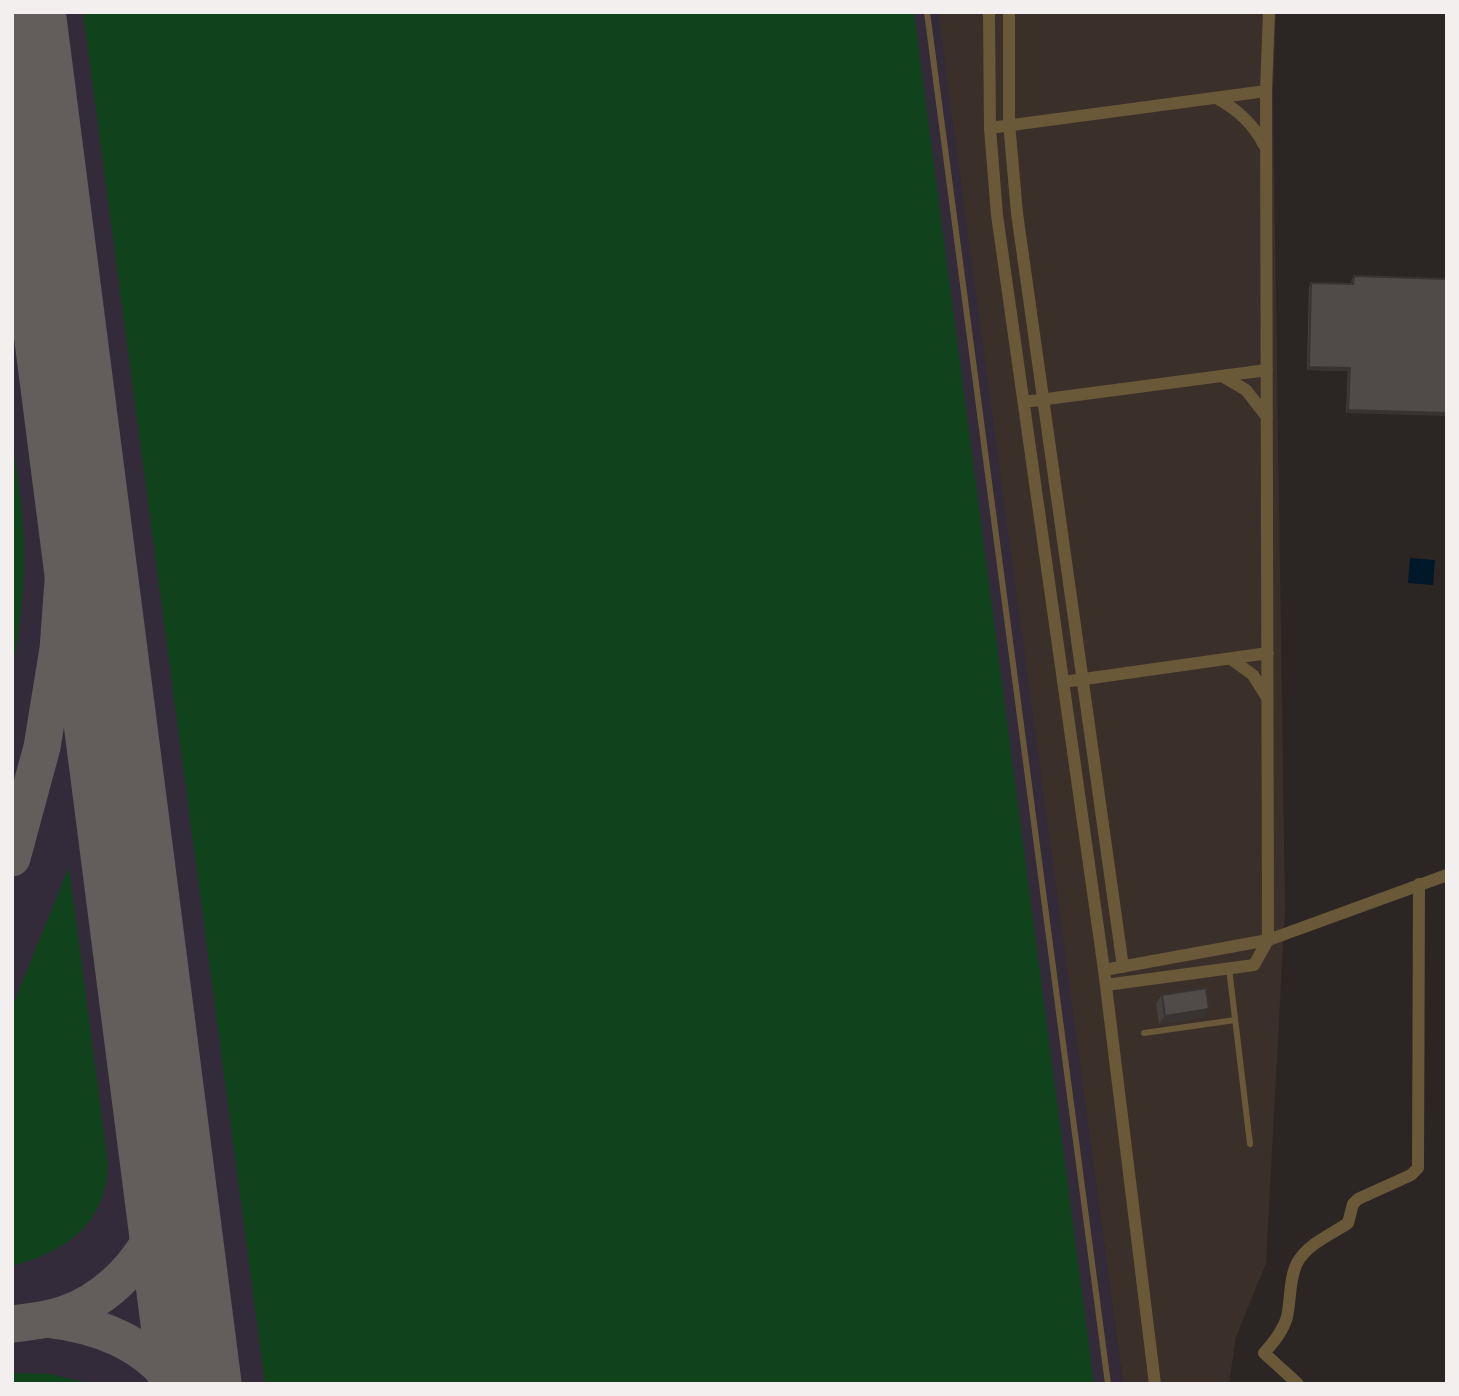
<svg xmlns="http://www.w3.org/2000/svg" width="1459" height="1396" viewBox="0 0 1459 1396" font-family="'Roboto Serif',serif">
<rect width="100%" height="100%" fill="#2b2623"/>
<path fill="#332a3a" d="M 12,12 L 939,12 L 1123,1384 L 12,1384 Z"/>
<path fill="#3b2f2a" d="M 938,12 L 1276,12 L 1273,92 L 1285,908 L 1266,1263 L 1236,1337 L 1229,1384 L 1123,1384 Z"/>
<path fill="#10421c" d="M 83,12 L 914,12 L 1094,1384 L 265,1384 Z
M 12,438 C 16,467 21,496 23,525 C 27,574 21,623 12,671 Z
M 69,867 L 108,1164 C 106,1224 66,1252 12,1266 L 12,1007 Z
M 12,1373 L 50,1374 L 93,1384 L 12,1384 Z"/>
<path fill="#001829" d="M 1410,558 L 1435,560 L 1433,585 L 1408,583 Z"/>
<g fill="none" stroke-linecap="round" stroke-linejoin="round">
<path stroke="#635e5c" stroke-width="37" d="M 12,858 L 42,747 L 58,649 L 65,554 L 62,437 L 66,375
M 47,1319 C 99,1325 143,1342 176,1384
M 12,1324 C 30,1322 48,1320 65,1314 C 116,1296 160,1245 166,1191 C 167,1182 166,1173 167,1164"/>
<path stroke="#635e5c" stroke-width="93" d="M 19,12 L 195,1384"/>
<path stroke="#6a5938" stroke-width="6" d="M 927,12 L 1108,1384
M 1229,968 L 1250,1144
M 1144,1033 L 1235,1020"/>
<path stroke="#6a5938" stroke-width="12" d="M 989,12 L 990,128 L 997,215 L 1104,970 L 1155,1384
M 1009,12 L 1009,123 L 1017,213 L 1123,967
M 1216,98 C 1237,109 1253,123 1264,145
M 990,128 L 1266,91
M 1222,376 L 1246,390 L 1267,417
M 1024,402 L 1267,370
M 1231,659 L 1253,675 L 1266,696
M 1063,682 L 1268,653
M 1104,970 L 1268,940 L 1266,91 L 1269,12
M 1106,985 L 1254,965 L 1268,940 L 1447,875
M 1298,1384 L 1264,1353 C 1274,1342 1283,1331 1287,1317 C 1291,1299 1289,1279 1297,1263 C 1308,1243 1331,1235 1348,1223 L 1353,1204 L 1358,1199 L 1411,1175 L 1418,1168 L 1419,884"/>
</g>
<path fill="#45403e" d="M 1354,276 L 1447,279 L 1346,413 L 1348,371 L 1307,370 L 1309,286 L 1311,283 L 1351,284 L 1352,279 Z
M 1162,995 L 1204,1017 L 1159,1024 L 1156,1003 Z"/>
<path fill="#383432" d="M 1309,367 L 1350,368 L 1348,371 L 1307,370 Z
M 1348,410 L 1447,413 L 1447,416 L 1346,413 Z
M 1209,1009 L 1204,1017 L 1159,1024 L 1165,1016 Z"/>
<path fill="#504b48" stroke="#383432" stroke-width="2" d="M 1354,276 L 1447,279 L 1447,413 L 1348,410 L 1350,368 L 1309,367 L 1311,283 L 1353,284 Z
M 1206,988 L 1209,1009 L 1165,1016 L 1162,995 Z"/>
<rect width="1459" height="1396" fill="none" stroke="#f3efee" stroke-width="28"/>
</svg>
